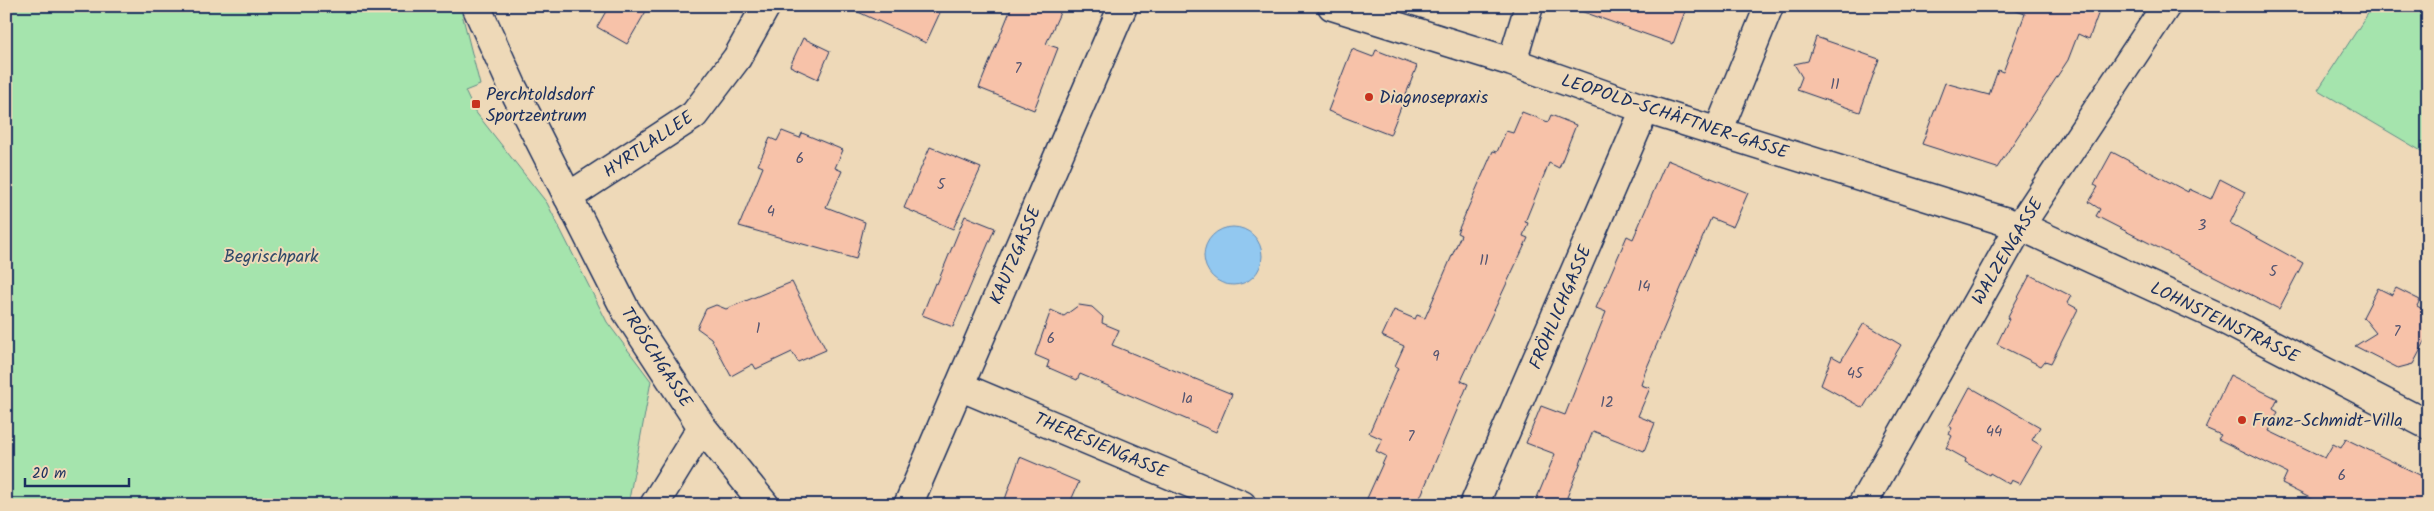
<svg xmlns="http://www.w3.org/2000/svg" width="2434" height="511" viewBox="0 0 2434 511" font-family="Kalam,sans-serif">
<rect width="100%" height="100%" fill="#eed9b8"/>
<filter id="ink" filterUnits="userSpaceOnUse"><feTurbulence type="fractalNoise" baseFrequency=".02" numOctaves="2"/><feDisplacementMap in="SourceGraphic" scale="10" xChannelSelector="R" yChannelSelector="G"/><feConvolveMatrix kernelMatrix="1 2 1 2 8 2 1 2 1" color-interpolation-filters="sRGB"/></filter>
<g filter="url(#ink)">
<path fill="#a5e4ad" stroke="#608a86" d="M 6,6 L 460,6 L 480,85 L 465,91 L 474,110 L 547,203 L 607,322 L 651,381 L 628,505 L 6,505 Z
M 2373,6 L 2428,6 L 2428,155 L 2318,90 Z"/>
<path fill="#92c8f0" stroke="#628bb6" d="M1204 256a29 29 0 1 1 58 0a29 29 0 1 1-58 0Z"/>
<path fill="#f7c2a9" stroke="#1b2f5e" d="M 609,6 L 649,6 L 627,44 L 597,27 Z
M 845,6 L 943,6 L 926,43 Z
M 1012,6 L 1063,6 L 1046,44 L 1058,48 L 1034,110 L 979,88 Z
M 1578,6 L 1687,6 L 1673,44 L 1578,10 Z
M 2011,6 L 2101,6 L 2089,39 L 2078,34 L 2068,60 L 1997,168 L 1922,144 L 1945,83 L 1989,95 L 1998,70 L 2003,72 L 2025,14 L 2011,9 Z
M 1816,37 L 1879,59 L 1860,112 L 1797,90 L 1802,77 L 1794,64 L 1808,61 Z
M 803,38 L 830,51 L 818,79 L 790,66 Z
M 1352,49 L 1373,57 L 1376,50 L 1417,66 L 1390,135 L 1328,111 Z
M 1522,112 L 1548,122 L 1551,115 L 1576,125 L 1559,168 L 1549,163 L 1525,222 L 1528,223 L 1523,236 L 1528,238 L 1461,381 L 1468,384 L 1417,505 L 1364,505 L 1386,456 L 1376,451 L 1382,439 L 1369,433 L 1398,368 L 1395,366 L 1404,346 L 1382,336 L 1394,310 L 1415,319 L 1417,315 L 1425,318 L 1461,235 L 1457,233 L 1493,151 L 1497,152 L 1506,131 L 1513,133 Z
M 782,131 L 800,138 L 802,133 L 843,150 L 835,168 L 842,171 L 826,207 L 865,222 L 856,259 L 739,226 L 763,167 L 758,165 L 770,138 L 777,141 Z
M 930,147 L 981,168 L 953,229 L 904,208 Z
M 2112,152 L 2188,192 L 2189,189 L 2211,199 L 2220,179 L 2245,192 L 2230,223 L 2303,263 L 2279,309 L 2096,216 L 2100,209 L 2089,202 L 2098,187 L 2094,185 Z
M 1667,160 L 1748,193 L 1733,227 L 1711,218 L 1645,372 L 1641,385 L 1650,388 L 1638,416 L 1655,423 L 1644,451 L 1593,431 L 1564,505 L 1534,505 L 1555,454 L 1526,443 L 1541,406 L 1565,415 L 1606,312 L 1596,308 L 1627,236 L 1633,239 Z
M 965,216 L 995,228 L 953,327 L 922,315 L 935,283 L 937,284 Z
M 2030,275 L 2071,296 L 2067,303 L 2078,309 L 2051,363 L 2045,361 L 2041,366 L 1997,344 L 2009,319 L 2007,318 Z
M 792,282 L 826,350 L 798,362 L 792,352 L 756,369 L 753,364 L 731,376 L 711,338 L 697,328 L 706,309 L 716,305 L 726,309 Z
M 2378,288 L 2392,295 L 2396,288 L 2420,300 L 2417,306 L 2428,312 L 2428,336 L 2413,364 L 2398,368 L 2355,346 L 2376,333 L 2363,317 Z
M 1079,305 L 1092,307 L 1103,317 L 1102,323 L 1119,330 L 1112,345 L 1232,394 L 1216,432 L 1080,374 L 1077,380 L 1047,367 L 1049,361 L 1035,355 L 1051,310 L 1064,316 Z
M 1864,323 L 1901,345 L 1863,408 L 1821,385 L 1832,356 L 1841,361 Z
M 2230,375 L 2278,399 L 2273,409 L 2278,412 L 2269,431 L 2325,458 L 2333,444 L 2341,448 L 2346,439 L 2428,479 L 2428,505 L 2324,505 L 2282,484 L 2287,473 L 2218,439 L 2221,435 L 2205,428 Z
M 1970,387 L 2040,427 L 2032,440 L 2042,446 L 2020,484 L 2011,480 L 2009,484 L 1990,473 L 1989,475 L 1965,462 L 1966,459 L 1946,448 L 1952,436 L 1949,434 L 1952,428 L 1949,426 Z
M 1020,457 L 1079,482 L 1069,505 L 1003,505 Z"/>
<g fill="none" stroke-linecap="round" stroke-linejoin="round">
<defs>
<path id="minor" d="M 476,6 L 513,88 L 625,309 L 702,427 L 765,505
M 1332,6 L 1512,62 L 1645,109 L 2020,226 L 2221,318 L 2428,425
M 1512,62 L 1529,6
M 1718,132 L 1769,6
M 568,197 L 694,115 L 737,58 L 766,6
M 959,386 L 1242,505
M 654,505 L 702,427
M 908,505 L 1123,6
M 1474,505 L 1645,109
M 1862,505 L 2020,226 L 2166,6"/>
</defs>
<use href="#minor" stroke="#1b2f5e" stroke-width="31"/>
<use href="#minor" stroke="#eed9b8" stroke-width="28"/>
</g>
</g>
<g fill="#c8321e" stroke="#eed9b8" stroke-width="2">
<circle cx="1369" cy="97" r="5"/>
<rect x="471" y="99" width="10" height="10" rx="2.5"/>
<circle cx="2242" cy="420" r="5"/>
</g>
<g text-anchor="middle" stroke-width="4" stroke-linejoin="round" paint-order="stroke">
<g font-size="15" fill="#525471">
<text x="1018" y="73">7</text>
<text x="1835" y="89">11</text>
<text x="800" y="163">6</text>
<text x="941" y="189">5</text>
<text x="771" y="216">4</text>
<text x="2202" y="230">3</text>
<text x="1484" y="265">11</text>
<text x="2273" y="276">5</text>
<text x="1644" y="291">14</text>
<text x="758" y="333">1</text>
<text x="2397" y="336">7</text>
<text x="1051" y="343">6</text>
<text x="1436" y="361">9</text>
<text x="1855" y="378">45</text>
<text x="1187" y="403">1a</text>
<text x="1607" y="407">12</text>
<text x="1994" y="436">44</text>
<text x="1411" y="441">7</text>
<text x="2342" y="480">6</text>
</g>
<g font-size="18" fill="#1b2f5e" stroke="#eed9b8" text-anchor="start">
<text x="486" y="100">Perchtoldsdorf<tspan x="486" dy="21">Sportzentrum</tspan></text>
<text x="1379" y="103">Diagnosepraxis</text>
<text x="2252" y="426">Franz-Schmidt-Villa</text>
</g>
<g font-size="18" fill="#1b2f5e" stroke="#eed9b8">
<text transform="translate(1675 116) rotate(18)" y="6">LEOPOLD-SCHÄFTNER-GASSE</text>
<text transform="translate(648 144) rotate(-34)" y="6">HYRTLALLEE</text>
<text transform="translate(2007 251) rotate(-59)" y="6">WALZENGASSE</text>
<text transform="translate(1015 255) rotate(-67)" y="6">KAUTZGASSE</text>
<text transform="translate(1560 307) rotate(-67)" y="6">FRÖHLICHGASSE</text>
<text transform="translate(2225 322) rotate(26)" y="6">LOHNSTEINSTRASSE</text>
<text transform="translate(657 357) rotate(57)" y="6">TRÖSCHGASSE</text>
<text transform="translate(1101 445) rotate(23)" y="6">THERESIENGASSE</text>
</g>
<g font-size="18" fill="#304a6a" stroke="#eed9b8">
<text x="271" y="262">Begrischpark</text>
</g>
</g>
<rect width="2434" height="511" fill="none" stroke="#eed9b8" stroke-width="25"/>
<rect x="12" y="12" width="2409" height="486" fill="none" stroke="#1b2f5e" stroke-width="2" filter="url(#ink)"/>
<path d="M25 478v8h104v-8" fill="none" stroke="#1b2f5e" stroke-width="2.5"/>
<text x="32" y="478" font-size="15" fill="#1b2f5e" stroke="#eed9b8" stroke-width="4" paint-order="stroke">20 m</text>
</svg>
